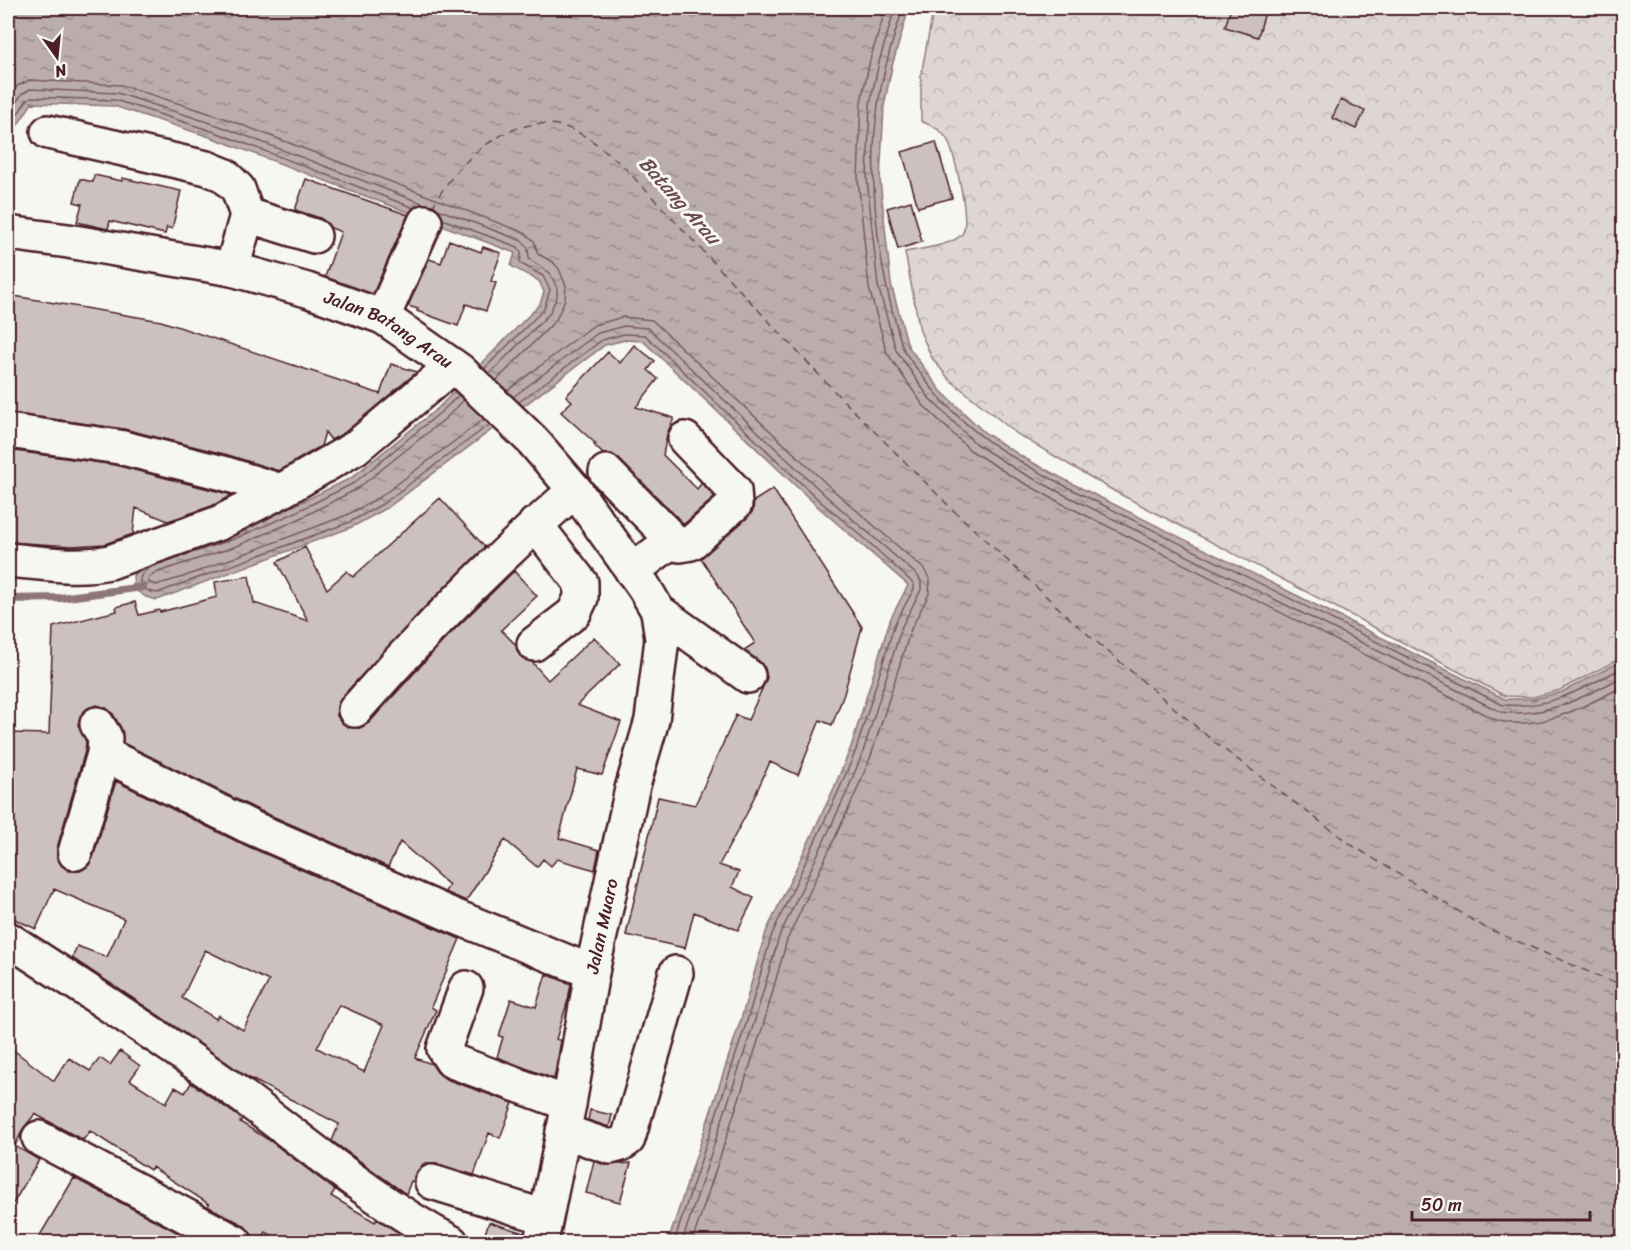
<svg xmlns="http://www.w3.org/2000/svg" width="1631" height="1250" viewBox="0 0 1631 1250" font-family="Sriracha,sans-serif">
<defs>
<pattern id="forest-crowns" width="20" height="18" patternUnits="userSpaceOnUse" patternTransform="scale(1.5)"><rect width="20" height="18" fill="#ddd6d5"/><path d="M2 6a3 3 0 1 1 6 0M12 15a3 3 0 1 1 6 0" fill="none" stroke="#bfb7b7"/></pattern>
<pattern id="water-ripples" width="26" height="14" patternUnits="userSpaceOnUse" patternTransform="scale(1.5)"><rect width="26" height="14" fill="#bbadae"/><path d="M2 4q2-2 4 0t4 0M15 11q2-2 4 0t4 0" fill="none" stroke="#9a8c8e"/></pattern>
</defs>
<rect width="100%" height="100%" fill="#f6f6f2"/>
<filter id="ink" filterUnits="userSpaceOnUse"><feTurbulence type="fractalNoise" baseFrequency=".0167" numOctaves="2"/><feDisplacementMap in="SourceGraphic" scale="12" xChannelSelector="R" yChannelSelector="G"/><feConvolveMatrix kernelMatrix="1 2 1 2 8 2 1 2 1" color-interpolation-filters="sRGB"/></filter>
<g filter="url(#ink)">
<path fill="url(#forest-crowns)" stroke="#947a80" stroke-width="1.5" d="M 942,8 L 1623,8 L 1623,657 L 1560,690 L 1533,697 L 1505,696 L 1114,491 L 1017,434 L 949,379 L 932,358 L 920,331 L 905,252 C 920,249 952,246 962,234 C 971,222 955,153 947,139 C 941,129 932,126 921,121 L 921,75 L 932,17 Z"/>
<path fill="url(#water-ripples)" stroke="#8e747a" stroke-width="1.5" d="M 8,8 L 909,8 L 892,66 L 884,106 L 880,180 L 891,284 L 908,346 L 941,391 L 985,433 L 1024,458 L 1069,482 L 1505,699 L 1533,699 L 1562,692 L 1623,660 L 1623,1242 L 668,1242 L 741,1019 L 766,932 L 834,788 L 851,747 L 890,620 L 908,585 L 817,506 L 643,341 L 625,340 L 605,345 L 387,508 L 352,527 L 157,600 L 146,597 L 134,589 L 133,576 L 139,567 L 232,534 L 289,508 L 351,478 L 438,408 L 540,304 L 544,292 L 539,281 L 511,266 L 515,253 L 213,138 L 114,106 L 32,103 L 8,140 Z"/>
<g fill="none" stroke-linecap="round" stroke-linejoin="round">
<path stroke="#77585f" stroke-width="1.5" d="M 886,8 L 870,60 L 861,102 L 858,179 L 869,288 L 887,353 L 923,405 L 970,450 L 1013,477 L 1059,502 L 1496,720 C 1540,733 1586,705 1624,686
M 895,8 L 879,62 L 870,104 L 867,179 L 878,286 L 896,350 L 930,399 L 976,444 L 1017,470 L 1063,494 L 1501,712 C 1549,718 1583,697 1624,676
M 903,8 C 893,39 883,71 878,105 C 868,171 876,252 894,317 C 897,327 899,338 903,348 C 907,357 915,366 921,374 C 961,430 1007,456 1067,487 L 1503,705 C 1553,709 1581,689 1624,667
M 8,99 L 17,86 L 30,80 L 121,85 L 221,117 L 525,233 L 534,241 L 538,254 L 553,262 L 559,269 L 566,286 L 565,299 L 556,320 L 496,381
M 8,114 L 22,94 L 30,89 L 117,93 L 217,125 L 427,205
M 8,128 L 27,100 L 31,97 L 115,100 L 215,132 L 414,208
M 435,208 L 522,241 L 528,248 L 529,259 L 550,273 L 557,288 L 557,297 L 549,314 L 489,374
M 442,219 L 518,247 L 521,252 L 520,263 L 543,276 L 550,290 L 544,309 L 484,369
M 507,391 L 594,325 L 623,317 L 652,320 L 832,489 L 924,569 L 930,580 L 929,594 L 911,629 L 871,756 L 854,797 L 787,940 L 763,1026 L 692,1242
M 513,397 L 598,333 L 624,326 L 648,328 L 826,496 L 917,575 L 921,581 L 921,590 L 902,626 L 863,752 L 846,794 L 779,937 L 754,1023 L 682,1242
M 464,400 L 446,418 L 357,489 L 295,521 L 237,546 L 158,572 L 149,577 L 148,582 L 156,585 L 183,577 L 347,515 L 380,497 L 484,419
M 519,402 L 602,340 L 624,334 L 645,335 L 821,502 L 862,536 L 914,584 L 914,589 L 895,623 L 856,750 L 839,790 L 772,934 L 747,1021 L 674,1242
M 161,563 L 234,539 L 292,514 L 354,483 L 441,412 L 459,395
M 154,565 C 145,571 139,573 140,584 L 148,591 L 157,593 L 350,522 L 384,503 L 490,424"/>
<path stroke="#8e747a" stroke-width="8" d="M 8,599 L 60,598 L 143,587"/>
<path stroke="#6c4a52" stroke-width="1.5" stroke-dasharray="8 6" stroke-linecap="butt" d="M 432,208 C 456,161 516,105 573,130 C 593,139 608,153 625,168 L 837,394 L 951,508 L 1078,626 L 1213,741 L 1350,844 L 1484,927 L 1610,981 L 1624,983"/>
</g>
<path fill="#ccc1c0" stroke="#4a1f2b" stroke-width="1.5" fill-rule="evenodd" d="M 1231,8 L 1247,8 L 1265,12 L 1258,37 L 1225,27 Z
M 1341,100 L 1365,111 L 1356,129 L 1332,118 Z
M 936,142 L 952,198 L 918,207 L 902,152 Z
M 94,175 L 122,181 L 122,178 L 181,191 L 172,229 L 167,227 L 165,234 L 110,221 L 108,229 L 77,222 L 82,204 L 74,202 L 80,179 L 93,182 Z
M 306,179 L 408,215 L 373,294 L 325,277 L 341,232 L 331,228 L 327,223 L 320,218 L 295,210 Z
M 911,201 L 922,242 L 898,249 L 887,208 Z
M 449,240 L 481,252 L 483,247 L 501,253 L 491,281 L 496,283 L 486,311 L 466,304 L 458,326 L 417,311 L 418,309 L 408,306 L 429,259 L 441,263 Z
M 8,295 L 161,321 L 380,394 L 391,364 L 417,372 L 344,433 L 331,440 L 325,432 L 321,446 L 279,471 L 228,455 L 124,429 L 8,413 Z
M 634,345 L 655,361 L 648,370 L 658,379 L 636,407 L 674,418 L 667,434 L 663,455 L 697,489 L 702,483 L 715,497 L 684,524 L 619,459 L 612,454 L 603,454 L 594,445 L 596,444 L 561,412 L 572,401 L 566,396 L 608,352 L 620,363 Z
M 8,450 L 115,465 L 232,495 L 212,506 L 168,521 L 136,508 L 133,534 L 105,544 L 72,546 L 8,542 Z
M 773,489 L 862,627 L 844,694 L 832,725 L 820,720 L 798,775 L 770,762 L 747,813 L 719,865 L 739,872 L 732,887 L 754,898 L 738,930 L 694,912 L 685,948 L 626,935 L 658,797 L 695,805 L 736,715 L 748,720 L 767,678 L 765,668 L 759,661 L 744,650 L 755,643 L 701,558 L 747,518 L 753,511 L 754,501 Z
M 440,498 L 485,547 L 421,611 L 341,698 L 337,707 L 337,716 L 343,724 L 352,728 L 360,728 L 369,723 L 447,637 L 514,571 L 537,596 L 501,630 L 516,645 L 520,656 L 532,662 L 548,680 L 594,637 L 620,664 L 577,705 L 621,722 L 602,775 L 577,769 L 559,838 L 599,850 L 595,870 L 557,859 L 551,866 L 543,859 L 537,867 L 505,840 L 466,901 L 445,892 L 449,885 L 400,842 L 388,867 L 256,809 L 123,743 L 121,728 L 113,714 L 106,708 L 97,705 L 88,708 L 80,716 L 78,725 L 86,742 L 85,751 L 57,848 L 57,857 L 61,865 L 69,871 L 80,871 L 88,866 L 93,858 L 116,781 L 240,843 L 460,939 L 431,1007 L 436,1010 L 415,1058 L 432,1064 L 437,1072 L 446,1079 L 513,1103 L 500,1138 L 489,1133 L 474,1175 L 438,1164 L 423,1164 L 414,1176 L 414,1182 L 411,1181 L 406,1194 L 332,1141 L 339,1124 L 249,1078 L 161,1017 L 72,958 L 77,946 L 107,957 L 124,919 L 54,889 L 36,929 L 8,916 L 8,733 L 49,734 L 53,627 L 117,611 L 116,607 L 135,602 L 139,615 L 159,610 L 160,612 L 217,597 L 215,582 L 249,576 L 254,603 L 308,621 L 277,562 L 305,547 L 327,589 L 347,571 L 353,577 ZM 205,950 L 269,981 L 243,1030 L 218,1015 L 216,1019 L 182,998 ZM 339,1005 L 384,1025 L 364,1072 L 317,1048 Z
M 546,974 L 571,984 L 568,1000 L 556,1039 L 561,1041 L 554,1079 L 497,1057 L 503,1037 L 499,1036 L 511,999 L 536,1007 Z
M 8,1046 L 54,1081 L 69,1058 L 90,1071 L 100,1058 L 110,1065 L 120,1051 L 140,1066 L 130,1080 L 166,1103 L 175,1087 L 185,1093 L 191,1083 L 242,1119 L 240,1122 L 269,1140 L 335,1190 L 331,1196 L 375,1222 L 377,1219 L 414,1242 L 282,1242 L 266,1232 L 260,1241 L 252,1235 L 244,1225 L 207,1206 L 209,1204 L 152,1167 L 150,1170 L 90,1131 L 83,1140 L 35,1114 L 23,1129 L 15,1146 L 39,1160 L 8,1212 Z
M 590,1110 L 612,1115 L 609,1127 L 588,1120 Z
M 594,1161 L 605,1165 L 631,1163 L 620,1202 L 586,1193 Z
M 74,1178 L 196,1242 L 36,1242 Z
M 489,1222 L 524,1233 L 523,1242 L 482,1242 Z"/>
<g fill="none" stroke-linecap="round" stroke-linejoin="round">
<defs>
<path id="minor" d="M 48,132 L 207,168 L 224,175 L 238,189 L 247,215 L 232,269
M 247,215 L 314,236
M 383,317 L 425,222
M 8,431 L 119,447 L 223,473 L 281,491
M 606,472 L 673,540 L 680,545 L 691,543 L 735,504 L 734,490 L 685,439
M 8,560 C 42,563 76,569 110,562 L 219,523 L 281,491 L 355,448 L 453,366
M 632,571 L 673,540
M 658,611 L 748,676
M 534,644 L 574,613 L 581,598 L 581,583 L 535,524
M 355,710 C 423,632 497,558 575,490
M 97,724 L 105,737 L 104,754 L 248,826 L 454,916 L 592,972
M 75,853 L 104,754
M 8,939 C 83,988 161,1037 235,1091 C 305,1142 373,1201 451,1242
M 466,988 L 444,1049 L 452,1061 L 569,1104
M 563,1131 L 610,1147 L 621,1144 L 628,1139 L 676,973
M 39,1138 L 235,1242
M 432,1182 L 545,1217"/>
<g id="major">
<path id="s1" d="M 8,233 L 68,241 L 232,269 L 307,290 L 383,317 L 459,370 L 532,440 L 575,490 L 644,587 L 658,611 L 662,639 L 652,720 L 632,789 L 592,972 L 569,1104 L 541,1242"/>
</g>
</defs>
<use href="#minor" stroke="#4a1f2b" stroke-width="38"/>
<use href="#major" stroke="#4a1f2b" stroke-width="38"/>
<use href="#minor" stroke="#f6f6f2" stroke-width="33"/>
<use href="#major" stroke="#f6f6f2" stroke-width="33"/>
</g>
</g>
<g text-anchor="middle" stroke-width="6" stroke-linejoin="round" paint-order="stroke">
<g font-size="18" fill="#4a1f2b" stroke="#f6f6f2">
<text dy="6" stroke="none"><textPath href="#s1" startOffset="396">Jalan Batang Arau</textPath></text>
<text transform="translate(602 926) rotate(-78)" y="6">Jalan Muaro</text>
</g>
<g font-size="20" font-style="italic" fill="#6c4a52" stroke="#f6f6f2">
<text transform="translate(680 200) rotate(48)" y="7">Batang Arau</text>
</g>
</g>
<rect width="1631" height="1250" fill="none" stroke="#f6f6f2" stroke-width="30"/>
<rect x="15" y="15" width="1601" height="1220" fill="none" stroke="#4a1f2b" stroke-width="2" filter="url(#ink)"/>
<g transform="translate(57 57) rotate(165)" stroke="#f6f6f2" stroke-width="4.5" paint-order="stroke">
<path d="M0-4.5L10 22L0 15L-10 22Z" fill="#4a1f2b"/>
<text y="-9" font-size="16" font-weight="bold" text-anchor="middle" fill="#4a1f2b">N</text>
</g>
<path d="M1412 1211v9h178v-9" fill="none" stroke="#4a1f2b" stroke-width="3"/>
<text x="1421" y="1211" font-size="18" fill="#4a1f2b" stroke="#f6f6f2" stroke-width="4.5" paint-order="stroke">50 m</text>
</svg>
